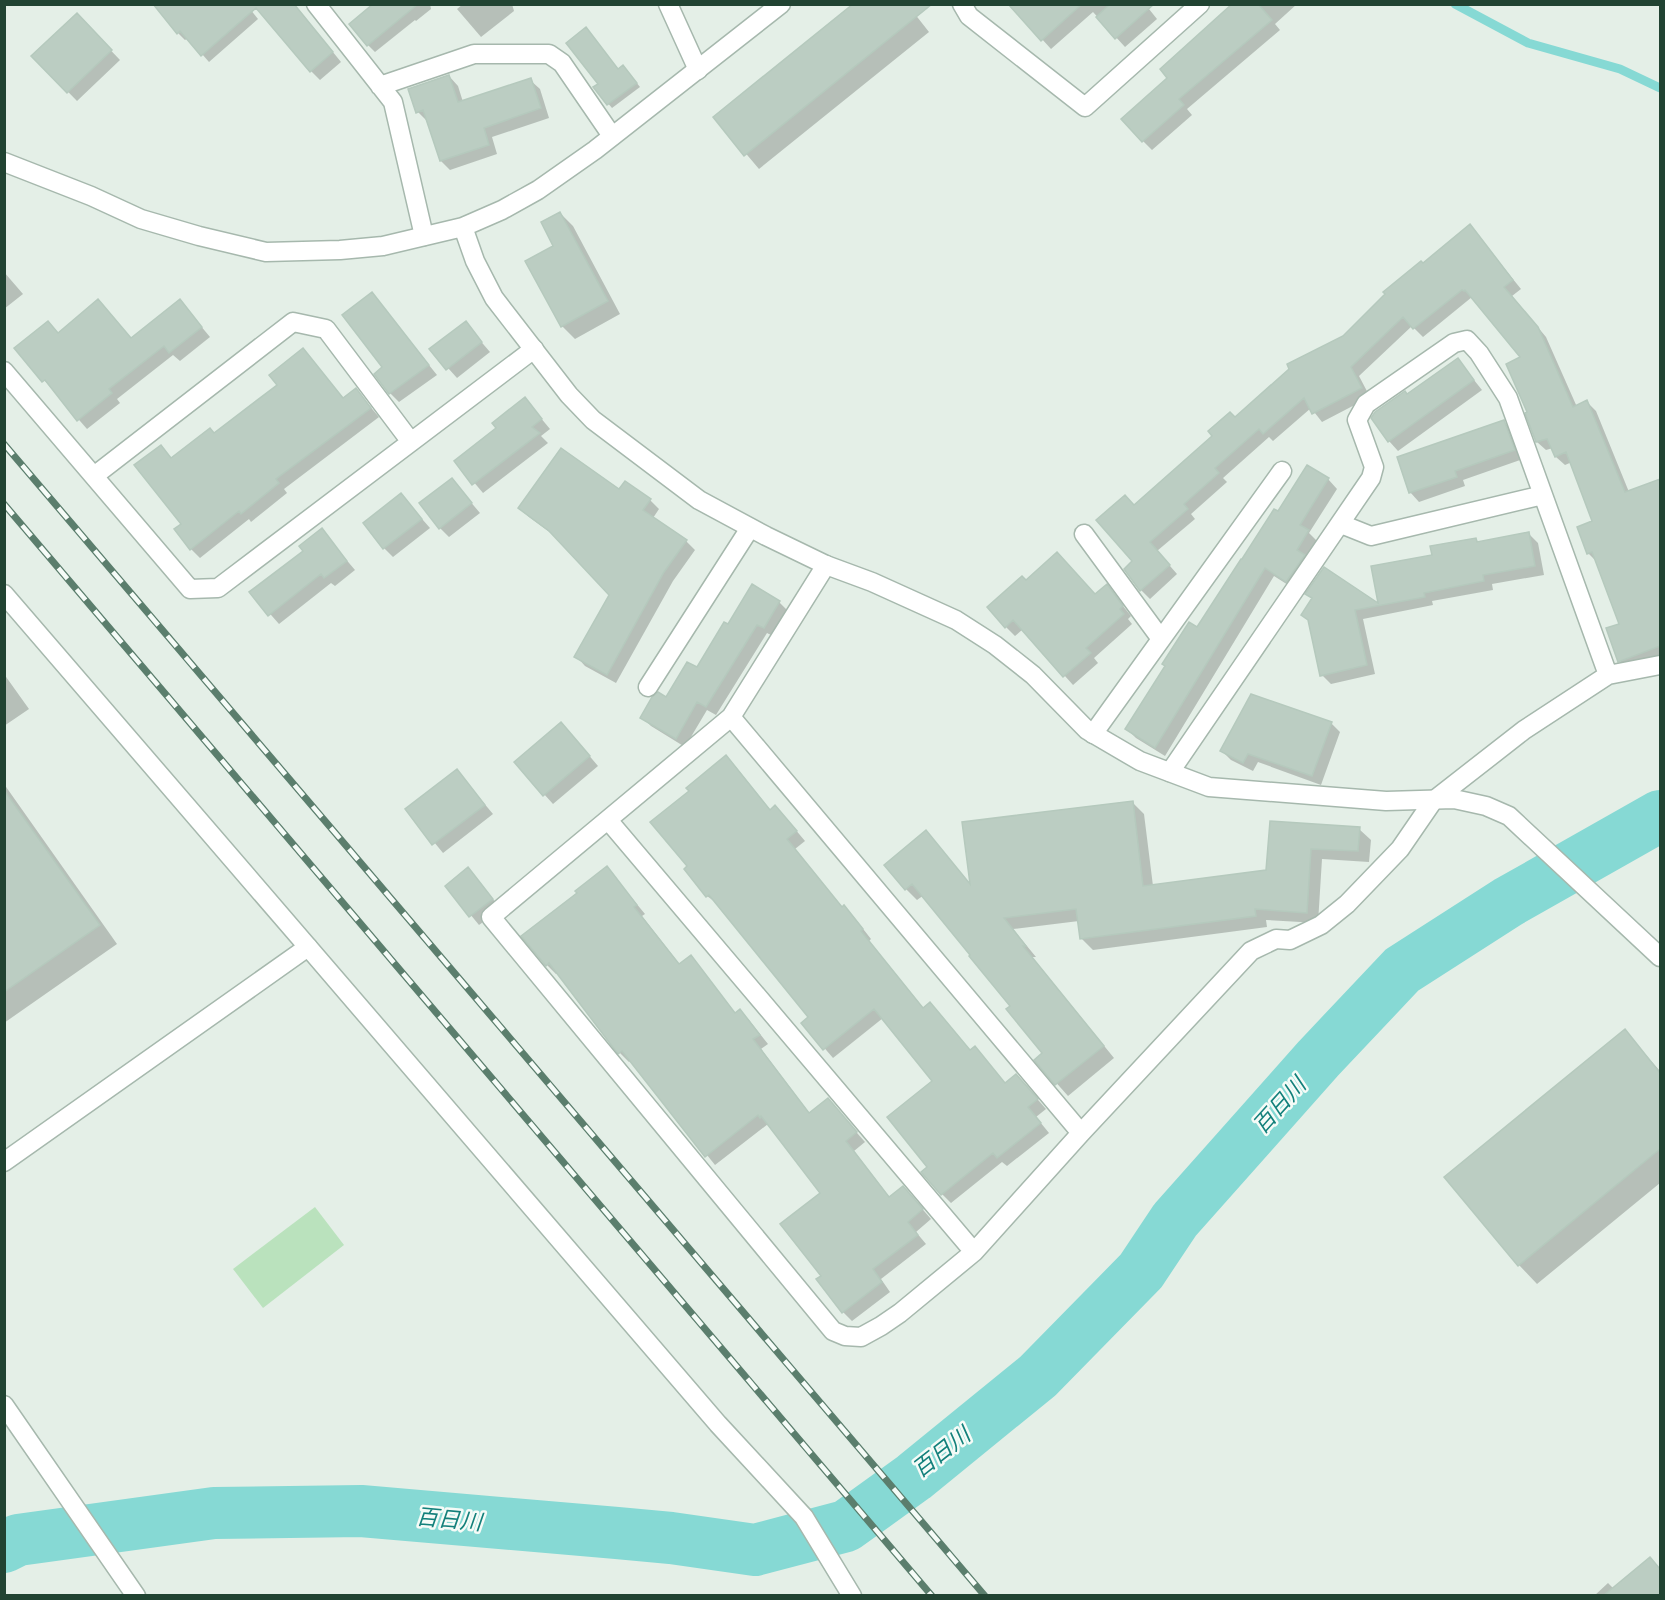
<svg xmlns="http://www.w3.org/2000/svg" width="1665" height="1600" viewBox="0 0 1665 1600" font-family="'Noto Sans','Noto Sans JP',sans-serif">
<rect width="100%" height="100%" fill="#e4efe7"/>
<path fill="#bae2bd" d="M 315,1207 L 344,1245 L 263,1308 L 233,1269 Z"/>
<path fill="#0003" d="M 155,4 L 246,4 L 258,19 L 209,62 L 188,38 L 185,40 L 178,33 Z
M 294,4 L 341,62 L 320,80 L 311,71 Z
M 375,4 L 430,4 L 431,9 L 416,21 L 415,20 L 375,52 L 368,45 Z
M 463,4 L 512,4 L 514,11 L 481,37 L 457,9 Z
M 907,4 L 929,32 L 759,169 L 715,117 Z
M 1010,4 L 1145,4 L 1157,19 L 1125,47 L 1093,12 L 1051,49 Z
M 1234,4 L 1297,4 L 1275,24 L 1280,30 L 1187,109 L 1192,115 L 1152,150 L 1143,141 L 1169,78 Z
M 77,15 L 120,60 L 77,101 L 33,56 Z
M 618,70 L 627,71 L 640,87 L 612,108 L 595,88 Z
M 449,76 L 458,86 L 463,102 L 530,80 L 540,89 L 549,118 L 492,137 L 497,154 L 450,170 L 441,161 L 427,121 L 418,112 Z
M 560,213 L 573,226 L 620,314 L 575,339 L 562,326 L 555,247 Z
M 1470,226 L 1521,289 L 1512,296 L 1546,337 L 1577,407 L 1587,402 L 1596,411 L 1629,492 L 1660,481 L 1660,658 L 1628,669 L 1620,661 L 1621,625 L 1597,562 L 1588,553 L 1594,522 L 1572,462 L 1565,465 L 1556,457 L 1553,448 L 1546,450 L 1537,442 L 1527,414 L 1522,358 L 1472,297 L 1423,337 L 1412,326 L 1359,376 L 1370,397 L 1322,422 L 1311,408 L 1273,441 L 1269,437 L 1223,478 L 1227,482 L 1191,514 L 1195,519 L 1157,551 L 1177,574 L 1150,599 L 1141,590 L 1135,562 L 1134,507 L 1235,419 L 1344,337 L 1424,265 Z
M 4,272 L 23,294 L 4,309 Z
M 372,294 L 437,375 L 399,402 L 390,393 Z
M 180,301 L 210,337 L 180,361 L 173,355 L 117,399 L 120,403 L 87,429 L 17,349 L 59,334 L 132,340 Z
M 465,323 L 490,352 L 457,378 L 431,349 Z
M 303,350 L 344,399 L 356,390 L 379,417 L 284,489 L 287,493 L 251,522 L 249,519 L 200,558 L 191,549 L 161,447 L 172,459 L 215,435 L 279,385 Z
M 1458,360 L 1482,390 L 1398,451 L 1389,441 L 1373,418 Z
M 525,399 L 550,429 L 541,436 L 548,443 L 483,493 L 456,461 L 498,428 Z
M 1504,422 L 1513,431 L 1523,459 L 1463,480 L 1465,486 L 1419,502 L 1410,492 Z
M 1328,479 L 1337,489 L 1309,533 L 1317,541 L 1306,558 L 1296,590 L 1274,576 L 1165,756 L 1136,738 L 1127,729 L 1167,666 L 1198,629 L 1278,513 Z
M 452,480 L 480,513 L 449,537 L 440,528 Z
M 619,491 L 650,500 L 659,509 L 653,518 L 686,541 L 695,550 L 673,581 L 616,683 L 585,666 L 576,656 L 611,595 L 559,539 L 529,517 L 519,508 Z
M 401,495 L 430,528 L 393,557 L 384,548 Z
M 321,530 L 355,570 L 335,586 L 331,583 L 279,624 L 251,592 L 305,551 Z
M 1528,533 L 1538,543 L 1544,575 L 1492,584 L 1493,590 L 1432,601 L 1433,605 L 1363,619 L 1375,674 L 1331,684 L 1322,675 L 1310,622 L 1303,615 L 1313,599 L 1307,594 L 1324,569 L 1380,606 L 1372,568 L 1434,556 L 1476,539 L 1479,543 Z
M 1026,582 L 1095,596 L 1107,586 L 1131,616 L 1128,619 L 1132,624 L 1094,658 L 1098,663 L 1073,685 L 1023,629 L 1015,636 L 1006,627 Z
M 779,602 L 788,611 L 773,636 L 767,633 L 716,715 L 707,710 L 685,747 L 651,726 L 642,717 L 667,699 L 697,669 Z
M 4,674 L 29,709 L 4,726 Z
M 1331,723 L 1340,732 L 1321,785 L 1258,762 L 1253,771 L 1231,760 L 1222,751 Z
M 570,733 L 598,766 L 553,804 L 516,763 Z
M 735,766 L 771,811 L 784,816 L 805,841 L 795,849 L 843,908 L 853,916 L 871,939 L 869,941 L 924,1009 L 1006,1084 L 1025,1085 L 1046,1109 L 1036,1117 L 1049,1133 L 1007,1166 L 1002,1162 L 951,1203 L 942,1194 L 929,1167 L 934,1081 L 883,1018 L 833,1058 L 803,1023 L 810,1017 L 718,904 L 707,896 L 686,869 Z
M 457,771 L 493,814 L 443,853 L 407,809 Z
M 4,784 L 117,944 L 4,1023 Z
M 1132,802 L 1144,814 L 1153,886 L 1268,872 L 1271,823 L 1359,829 L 1371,840 L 1369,862 L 1322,859 L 1318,923 L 1266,920 L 1267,927 L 1093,950 L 1081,938 L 1079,921 L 1013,929 L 1036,957 L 1032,957 L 1114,1058 L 1068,1096 L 1036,1060 L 1044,1054 L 1012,1006 L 924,895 L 917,900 L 906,889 L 926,832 L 971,885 Z
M 607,868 L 645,914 L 642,916 L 680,965 L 691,957 L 736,1014 L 740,1011 L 749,1020 L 768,1044 L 761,1049 L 810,1114 L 828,1100 L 865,1142 L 854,1151 L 890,1198 L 912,1197 L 931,1219 L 916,1232 L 926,1244 L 881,1279 L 890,1292 L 852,1321 L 843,1312 L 823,1276 L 822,1193 L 768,1124 L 715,1165 L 631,1060 L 629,1062 L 620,1053 L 558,973 L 556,974 L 547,965 L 579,893 Z
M 468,869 L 501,909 L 479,925 L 447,886 Z
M 1625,1031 L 1660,1071 L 1660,1183 L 1537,1284 L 1519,1265 Z
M 1657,1565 L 1660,1570 L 1660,1596 L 1594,1596 L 1608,1583 L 1614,1589 Z"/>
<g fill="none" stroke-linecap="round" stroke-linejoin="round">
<path stroke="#86d9d4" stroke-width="9" d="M 1455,4 L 1528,43 L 1620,69 L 1660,88"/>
<path stroke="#86d9d4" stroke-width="52" d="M 4,1547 L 18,1540 L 214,1513 L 361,1511 L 617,1533 L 671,1538 L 755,1550 L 846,1526 L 914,1477 L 1038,1376 L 1141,1271 L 1175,1220 L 1318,1059 L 1402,970 L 1508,902 L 1660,816"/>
</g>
<path fill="#bbcdc2" stroke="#b5c9bd" stroke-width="1.5" d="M 153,4 L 294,4 L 333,52 L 310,72 L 256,8 L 201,56 L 180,31 L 177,34 Z
M 373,4 L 418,4 L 367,46 L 349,24 Z
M 853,4 L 932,4 L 744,156 L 713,117 Z
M 1008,4 L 1082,4 L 1041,41 Z
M 1110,4 L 1154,4 L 1115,39 L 1096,17 Z
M 1232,4 L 1258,4 L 1272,20 L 1179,99 L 1184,105 L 1142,142 L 1121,119 L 1167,78 L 1160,69 Z
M 77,13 L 112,50 L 67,93 L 31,56 Z
M 586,27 L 618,69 L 623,65 L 637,83 L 607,105 L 593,87 L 598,84 L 566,43 Z
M 449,75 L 458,102 L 531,78 L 541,108 L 484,128 L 489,145 L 440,161 L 423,110 L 416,113 L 408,89 Z
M 560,212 L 608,301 L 561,327 L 525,261 L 553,246 L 541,222 Z
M 1470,224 L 1513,280 L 1504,287 L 1538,327 L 1573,407 L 1587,400 L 1625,492 L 1660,479 L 1660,646 L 1618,662 L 1606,628 L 1619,624 L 1592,552 L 1587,554 L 1577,527 L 1592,521 L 1566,452 L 1555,457 L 1547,439 L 1536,442 L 1525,413 L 1527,412 L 1506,364 L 1520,357 L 1465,290 L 1464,291 L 1462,290 L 1413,329 L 1403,317 L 1351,367 L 1362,388 L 1312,414 L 1304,398 L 1263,434 L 1259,429 L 1215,468 L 1219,473 L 1184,504 L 1188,509 L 1150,542 L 1170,565 L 1140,591 L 1124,569 L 1132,561 L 1096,520 L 1125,495 L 1134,505 L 1212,436 L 1208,431 L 1230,412 L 1235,417 L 1289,369 L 1287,364 L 1343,336 L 1385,294 L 1383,292 L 1421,261 L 1423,263 Z
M 372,292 L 429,365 L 389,394 L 374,374 L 382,367 L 342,315 Z
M 98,299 L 131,338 L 180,299 L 202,327 L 169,353 L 164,346 L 109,389 L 112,393 L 77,421 L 45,380 L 42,382 L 14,348 L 48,321 L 58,333 Z
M 466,321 L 482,342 L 446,370 L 429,349 Z
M 303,348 L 343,398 L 356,388 L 371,408 L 276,479 L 279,483 L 241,514 L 239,511 L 190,550 L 174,529 L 181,524 L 134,465 L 161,445 L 171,458 L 210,428 L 214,433 L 277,385 L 269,375 Z
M 1458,358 L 1474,380 L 1388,442 L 1371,418 L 1375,412 L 1405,391 L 1407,394 Z
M 525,397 L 542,419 L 532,427 L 540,433 L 472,485 L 454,461 L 496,428 L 492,423 Z
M 1504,420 L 1515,450 L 1455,471 L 1457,477 L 1409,493 L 1397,457 Z
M 561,448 L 619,489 L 625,481 L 651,499 L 643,510 L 687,540 L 664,572 L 607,675 L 574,657 L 609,595 L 549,531 L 518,508 Z
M 1307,465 L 1329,478 L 1300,525 L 1309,530 L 1297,550 L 1305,555 L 1286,582 L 1265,568 L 1155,748 L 1125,729 L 1165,666 L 1162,664 L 1189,622 L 1197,627 L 1241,559 L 1242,559 L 1274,509 L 1278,511 Z
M 452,478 L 472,503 L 439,529 L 419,503 Z
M 401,493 L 422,519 L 383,549 L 363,523 Z
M 322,528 L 347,561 L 324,578 L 321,574 L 268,616 L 249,592 L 303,551 L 299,546 Z
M 1529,532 L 1535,566 L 1483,575 L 1484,581 L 1424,593 L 1425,597 L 1355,610 L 1367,665 L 1320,676 L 1308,620 L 1301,615 L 1312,598 L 1305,594 L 1324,567 L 1378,603 L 1371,566 L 1432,555 L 1430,546 L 1476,538 L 1477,542 Z
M 1057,552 L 1095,594 L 1107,584 L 1123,606 L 1120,609 L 1124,614 L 1086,648 L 1091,653 L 1063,677 L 1013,620 L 1005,628 L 987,607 L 1022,576 L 1026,580 Z
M 752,584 L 780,601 L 764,628 L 757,625 L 706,707 L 697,702 L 676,739 L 640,718 L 652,697 L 658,692 L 666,697 L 687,662 L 697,667 L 724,622 L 728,624 Z
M 1251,694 L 1332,722 L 1312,776 L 1248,754 L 1243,763 L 1220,751 Z
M 561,722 L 590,756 L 543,796 L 514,762 Z
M 726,755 L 770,810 L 775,805 L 797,831 L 787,839 L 842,907 L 844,905 L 863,929 L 861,931 L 923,1008 L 930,1002 L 970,1050 L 975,1046 L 1005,1083 L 1016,1074 L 1038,1099 L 1028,1107 L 1041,1123 L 997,1158 L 993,1153 L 941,1195 L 921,1172 L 927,1167 L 887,1117 L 932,1081 L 874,1009 L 823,1050 L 801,1023 L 808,1017 L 709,895 L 706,897 L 684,869 L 687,866 L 650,822 L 689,791 L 686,788 Z
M 457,769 L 485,805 L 432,845 L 405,809 Z
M 4,790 L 100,925 L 4,992 Z
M 1133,801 L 1143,886 L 1266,870 L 1270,821 L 1360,827 L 1358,851 L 1311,849 L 1307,913 L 1255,909 L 1256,916 L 1080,939 L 1076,909 L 1004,918 L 1026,946 L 1023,946 L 1104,1046 L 1055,1085 L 1034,1060 L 1042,1053 L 1006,1009 L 1010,1006 L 969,956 L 970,955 L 912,884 L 905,890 L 884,865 L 926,830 L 970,884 L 962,822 Z
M 607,866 L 637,905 L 634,907 L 679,964 L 691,955 L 735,1013 L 740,1009 L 760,1035 L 753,1039 L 809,1113 L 828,1098 L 857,1132 L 846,1141 L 889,1197 L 903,1186 L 923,1209 L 908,1222 L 918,1235 L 873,1269 L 882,1282 L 842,1313 L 816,1279 L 821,1276 L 780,1224 L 820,1193 L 761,1116 L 760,1118 L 758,1115 L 705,1157 L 622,1051 L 618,1054 L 549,963 L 546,966 L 521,936 L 577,893 L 575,891 Z
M 468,867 L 493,899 L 469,917 L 445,886 Z
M 1625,1029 L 1660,1073 L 1660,1149 L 1518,1266 L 1444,1177 Z
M 1650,1557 L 1660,1569 L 1660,1596 L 1603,1596 Z"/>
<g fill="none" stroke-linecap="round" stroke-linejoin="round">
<defs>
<path id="minor" d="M 316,4 L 393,102 L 424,236
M 668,4 L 698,70
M 962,4 L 969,16 L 1085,107 L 1200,4
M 380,86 L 474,54 L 549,54 L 562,63 L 612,136
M 4,371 L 190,589 L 218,588 L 534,349
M 94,476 L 293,322 L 326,329 L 411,442
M 1341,524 L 1371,536 L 1543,495
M 1084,534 L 1161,639
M 826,565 L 731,717 L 491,917 L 833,1331 L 845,1336 L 861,1337 L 881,1326 L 900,1313 L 974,1252 L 1081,1133 L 1251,951 L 1276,939 L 1290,940 L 1321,925 L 1347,904 L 1400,849 L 1433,801 L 1524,730 L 1608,675 L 1660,665
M 648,687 L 750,528
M 731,717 L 1081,1133
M 1093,734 L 1282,471
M 1170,772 L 1371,478 L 1374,467 L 1357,420 L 1366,404 L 1454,343 L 1467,340 L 1479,353 L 1508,398 L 1608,675
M 608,820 L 974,1252
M 4,1162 L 308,947 L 718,1424 L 804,1517 L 852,1596"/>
<path id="tertiary" d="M 4,162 L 91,196 L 141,219 L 199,236 L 266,252 L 340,250 L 383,246 L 463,227 L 502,210 L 538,190 L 595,150 L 781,4
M 463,227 L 475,261 L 494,298 L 569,395 L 593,420 L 699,500 L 766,536 L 826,565 L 872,582 L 956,620 L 995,645 L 1033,675 L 1087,730 L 1140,761 L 1209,787 L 1386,801 L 1454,799 L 1486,806 L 1509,816 L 1660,957
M 4,594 L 308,947
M 4,1405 L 136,1596"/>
</defs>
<use href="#minor" stroke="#a6b8ad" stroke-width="21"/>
<use href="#tertiary" stroke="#a6b8ad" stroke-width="21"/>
<use href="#minor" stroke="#fff" stroke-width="18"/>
<use href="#tertiary" stroke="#fff" stroke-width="18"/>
<defs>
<path id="rail" d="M 4,444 L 985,1596
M 4,504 L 932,1596"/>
</defs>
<use href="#rail" stroke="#5b7e6d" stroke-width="7"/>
<use href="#rail" stroke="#f5fbf7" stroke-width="4.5" stroke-dasharray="14" stroke-linecap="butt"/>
</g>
<g text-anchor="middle" stroke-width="5" stroke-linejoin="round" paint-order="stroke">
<g font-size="22" font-style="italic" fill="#13807b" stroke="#f5fbf7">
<text transform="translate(1279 1105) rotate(-48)" y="8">百日川</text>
<text transform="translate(941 1452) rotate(-38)" y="8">百日川</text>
<text transform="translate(449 1519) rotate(5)" y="8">百日川</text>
</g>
</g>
<rect width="1665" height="1600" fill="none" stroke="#214332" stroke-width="12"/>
</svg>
